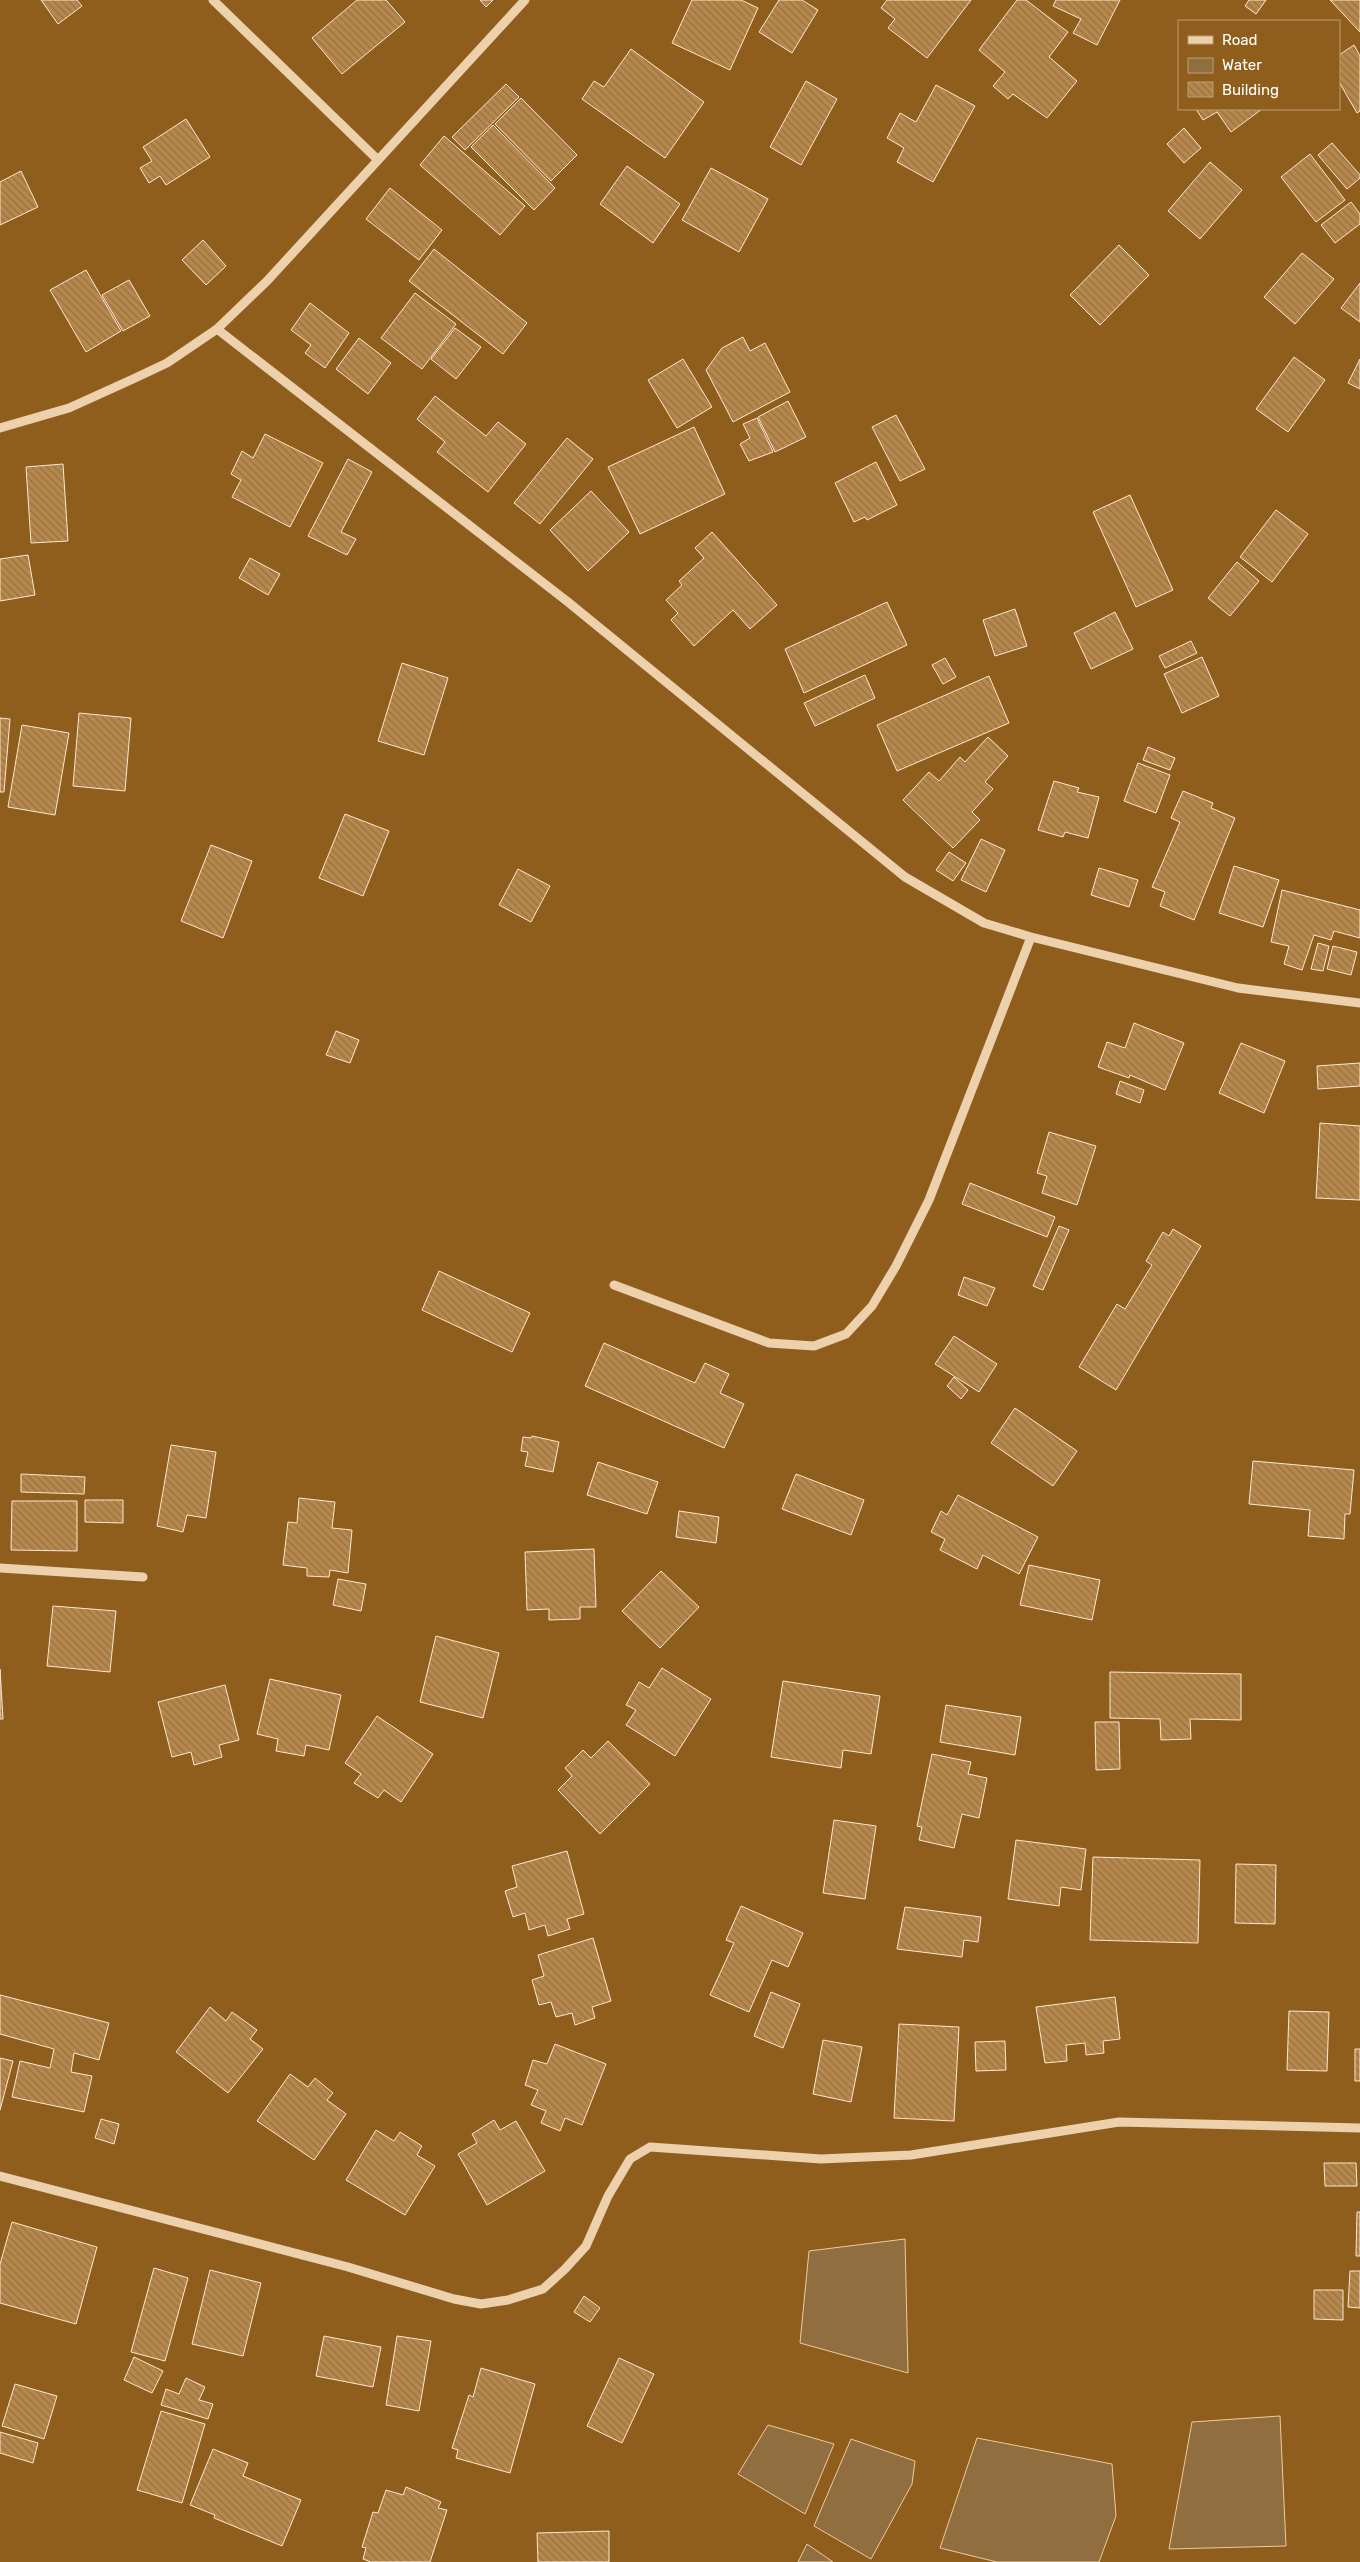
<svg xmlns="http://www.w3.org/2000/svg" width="1360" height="2562" viewBox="0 0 1360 2562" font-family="Rubik,sans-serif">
<defs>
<pattern id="building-back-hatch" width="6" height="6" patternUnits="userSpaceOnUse" patternTransform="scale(1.25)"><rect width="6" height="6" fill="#b8874a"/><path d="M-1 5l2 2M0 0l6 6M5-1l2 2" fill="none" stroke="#92724b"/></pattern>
</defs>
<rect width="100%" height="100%" fill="#8f5e1d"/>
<path fill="#906e3f" stroke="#efca9f" d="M 905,2239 L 908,2373 L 800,2343 L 809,2251 Z
M 1280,2416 L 1286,2546 L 1169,2549 L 1192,2422 Z
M 768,2425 L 834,2444 L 805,2514 L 738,2474 Z
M 977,2438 L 1112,2464 L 1116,2516 L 1099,2562 L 997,2562 L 940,2548 Z
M 851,2439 L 915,2461 L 912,2484 L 871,2559 L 814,2526 Z
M 807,2544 L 833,2562 L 798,2562 Z"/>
<path fill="url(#building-back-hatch)" stroke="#fae8d2" d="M 41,0 L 77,0 L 82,6 L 58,24 Z
M 357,0 L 386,0 L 405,22 L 342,74 L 312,38 Z
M 480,0 L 493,0 L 486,7 Z
M 692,0 L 741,0 L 758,8 L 730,70 L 672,43 Z
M 779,0 L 802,0 L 818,10 L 792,53 L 759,32 Z
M 887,0 L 971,0 L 927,58 L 888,28 L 895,19 L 881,8 Z
M 1017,0 L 1026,0 L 1068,32 L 1049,57 L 1077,81 L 1047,118 L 1013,94 L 1008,99 L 993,86 L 1005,72 L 979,50 Z
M 1056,0 L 1120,0 L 1097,45 L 1073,33 L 1081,19 L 1053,6 Z
M 1249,0 L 1266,0 L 1256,14 L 1245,6 Z
M 1330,0 L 1360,0 L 1360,32 Z
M 1354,45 L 1360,56 L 1360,111 L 1357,113 L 1339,82 L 1339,55 Z
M 631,49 L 704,102 L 665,158 L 582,99 L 594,81 L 604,87 Z
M 806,81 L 837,99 L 801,165 L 770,147 Z
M 506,84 L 519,97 L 465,150 L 452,137 Z
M 936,85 L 975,106 L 933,182 L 897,162 L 904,148 L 887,138 L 900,113 L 916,122 Z
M 521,98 L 577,155 L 551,181 L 495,124 Z
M 1196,109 L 1262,109 L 1231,132 L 1217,112 L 1203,120 Z
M 186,119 L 210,157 L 166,185 L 160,176 L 149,183 L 140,168 L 152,161 L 143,147 Z
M 493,125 L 555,188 L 534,210 L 471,147 Z
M 1184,128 L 1201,148 L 1184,163 L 1167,144 Z
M 444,136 L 525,206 L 500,235 L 420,165 Z
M 1332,143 L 1360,175 L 1360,178 L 1347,189 L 1318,155 Z
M 1310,154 L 1345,200 L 1316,222 L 1281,177 Z
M 1210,162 L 1242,190 L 1200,239 L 1168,211 Z
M 627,166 L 680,204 L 653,243 L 600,204 Z
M 711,168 L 768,199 L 739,252 L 682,220 Z
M 21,171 L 38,207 L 0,225 L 0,182 Z
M 390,188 L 442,230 L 419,260 L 366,219 Z
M 1351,202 L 1360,214 L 1360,224 L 1335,243 L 1321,225 Z
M 203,240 L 226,266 L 206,285 L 182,260 Z
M 1119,245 L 1149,275 L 1100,325 L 1070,295 Z
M 434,249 L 527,323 L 503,354 L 409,281 Z
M 1302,253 L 1334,279 L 1295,324 L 1264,297 Z
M 86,270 L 121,331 L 86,352 L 50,290 Z
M 129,280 L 150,316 L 123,331 L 102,295 Z
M 1360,283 L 1360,322 L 1341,308 Z
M 415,293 L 456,324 L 422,369 L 381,338 Z
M 310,303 L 349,333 L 325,368 L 305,353 L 311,345 L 291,330 Z
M 455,328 L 481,347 L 456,379 L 431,359 Z
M 743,337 L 750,351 L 765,343 L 790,392 L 733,422 L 706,370 L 722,348 Z
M 359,338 L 391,363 L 368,394 L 336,369 Z
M 1294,357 L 1325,380 L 1288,432 L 1256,409 Z
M 683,359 L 712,407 L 677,428 L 648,380 Z
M 1360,359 L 1360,389 L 1348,383 Z
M 435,396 L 486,436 L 498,422 L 526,444 L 488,492 L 437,452 L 445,442 L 417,419 Z
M 788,401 L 806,437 L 775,452 L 758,417 Z
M 896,415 L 925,469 L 900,481 L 872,427 Z
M 757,418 L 773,452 L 749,461 L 740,444 L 750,438 L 743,424 Z
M 694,427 L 725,494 L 640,534 L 608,467 Z
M 265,434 L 323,463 L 290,527 L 232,497 L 241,480 L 231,474 L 242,451 L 253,458 Z
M 567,438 L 593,459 L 540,524 L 514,503 Z
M 348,459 L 372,472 L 341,532 L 356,539 L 347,555 L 308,536 Z
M 876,462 L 897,505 L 867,520 L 865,517 L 854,522 L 835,483 Z
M 63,464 L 68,541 L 31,543 L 26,467 Z
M 591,491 L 629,532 L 588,571 L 550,530 Z
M 1130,495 L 1173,590 L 1136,607 L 1093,512 Z
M 1276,510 L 1308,534 L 1272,582 L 1240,557 Z
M 712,532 L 777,605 L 750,629 L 733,610 L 694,646 L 671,620 L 678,613 L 666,600 L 682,585 L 679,581 L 704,558 L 695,548 Z
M 28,555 L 35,595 L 0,601 L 0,559 Z
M 250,558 L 280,574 L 268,595 L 239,578 Z
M 1237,562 L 1259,581 L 1230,616 L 1208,598 Z
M 887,602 L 907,645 L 804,693 L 785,649 Z
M 1015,609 L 1027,646 L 995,656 L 983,620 Z
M 1115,612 L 1133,649 L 1091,669 L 1074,633 Z
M 1191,641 L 1197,653 L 1165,668 L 1159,656 Z
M 1202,657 L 1219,696 L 1182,713 L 1164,674 Z
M 945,658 L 956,677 L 943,684 L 932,665 Z
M 402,663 L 448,678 L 424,755 L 378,741 Z
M 865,675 L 875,698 L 815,726 L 804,703 Z
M 989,676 L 1009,723 L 897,771 L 877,725 Z
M 79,713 L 131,718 L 125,791 L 73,786 Z
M 0,718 L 10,719 L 4,792 L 0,792 Z
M 22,725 L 69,733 L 55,815 L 8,807 Z
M 988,737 L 1008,756 L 985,782 L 993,789 L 972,812 L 980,820 L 953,848 L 903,800 L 929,772 L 939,781 L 960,757 L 965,762 Z
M 1148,747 L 1175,758 L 1170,770 L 1143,760 Z
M 1138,763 L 1170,775 L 1156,813 L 1124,801 Z
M 1054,781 L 1079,788 L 1077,792 L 1099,797 L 1088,838 L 1065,832 L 1063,837 L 1038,830 Z
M 1183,791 L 1213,803 L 1211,808 L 1235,818 L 1194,920 L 1160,906 L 1165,892 L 1152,887 L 1180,822 L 1171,818 Z
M 345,814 L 389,831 L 363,896 L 319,878 Z
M 981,839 L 1005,850 L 986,892 L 961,880 Z
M 211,845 L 252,861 L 223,938 L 181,921 Z
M 949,852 L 966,863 L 953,881 L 936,870 Z
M 1234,866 L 1279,880 L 1263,927 L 1219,913 Z
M 1099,868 L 1138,880 L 1129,907 L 1091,895 Z
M 518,869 L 550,886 L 531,922 L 499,905 Z
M 1282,890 L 1360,910 L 1360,938 L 1334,931 L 1331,940 L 1314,935 L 1302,970 L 1284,964 L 1289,946 L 1271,942 Z
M 1318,943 L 1329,946 L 1323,971 L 1311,969 Z
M 1333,946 L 1357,952 L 1351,975 L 1327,969 Z
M 1134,1023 L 1184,1043 L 1165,1090 L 1130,1075 L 1129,1078 L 1098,1067 L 1107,1042 L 1125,1048 Z
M 336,1031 L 359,1040 L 350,1063 L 326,1055 Z
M 1241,1043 L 1285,1061 L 1264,1113 L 1219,1093 Z
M 1360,1063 L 1360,1086 L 1318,1089 L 1317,1066 Z
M 1120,1081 L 1144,1090 L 1140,1103 L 1116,1094 Z
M 1320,1123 L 1360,1126 L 1360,1200 L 1316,1198 Z
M 1049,1132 L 1096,1146 L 1077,1205 L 1042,1193 L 1047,1176 L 1037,1173 Z
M 970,1183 L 1055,1217 L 1047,1237 L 962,1204 Z
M 1059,1226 L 1069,1230 L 1043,1290 L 1033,1286 Z
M 1173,1229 L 1201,1246 L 1116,1390 L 1079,1367 L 1117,1304 L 1125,1309 L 1152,1265 L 1146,1261 L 1163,1232 L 1169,1236 Z
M 439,1271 L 530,1313 L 512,1352 L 422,1310 Z
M 964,1277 L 995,1288 L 987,1306 L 958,1295 Z
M 954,1336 L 997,1364 L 979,1392 L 935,1364 Z
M 604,1343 L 695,1383 L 705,1363 L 729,1374 L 720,1393 L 744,1404 L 724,1448 L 585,1386 Z
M 954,1377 L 968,1390 L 961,1399 L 947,1386 Z
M 1015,1408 L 1077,1451 L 1053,1486 L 991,1443 Z
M 532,1436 L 559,1442 L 553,1472 L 525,1466 L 528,1452 L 521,1451 L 523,1437 L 531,1438 Z
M 171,1445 L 216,1452 L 206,1518 L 187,1515 L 183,1532 L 157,1526 Z
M 1253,1461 L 1354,1470 L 1350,1514 L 1345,1514 L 1344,1539 L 1308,1536 L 1310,1510 L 1249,1504 Z
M 598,1462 L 658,1482 L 647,1514 L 587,1495 Z
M 21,1474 L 85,1477 L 84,1494 L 21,1492 Z
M 796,1474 L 864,1500 L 851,1535 L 782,1509 Z
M 958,1495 L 1038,1537 L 1019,1574 L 983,1555 L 977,1569 L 940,1550 L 945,1539 L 931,1532 L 941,1511 L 947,1515 Z
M 299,1498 L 335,1502 L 332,1528 L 352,1530 L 348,1573 L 330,1570 L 329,1577 L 307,1576 L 307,1568 L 283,1565 L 288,1522 L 297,1523 Z
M 85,1500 L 123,1500 L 123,1523 L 85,1522 Z
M 12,1501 L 77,1501 L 77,1551 L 11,1550 Z
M 679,1511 L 719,1517 L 716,1543 L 676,1537 Z
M 594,1549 L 596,1607 L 580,1607 L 580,1619 L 549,1620 L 549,1609 L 527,1610 L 525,1552 Z
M 1029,1565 L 1100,1580 L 1092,1620 L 1020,1605 Z
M 661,1571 L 699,1607 L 660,1648 L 622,1611 Z
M 338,1579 L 366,1584 L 361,1611 L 333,1605 Z
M 53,1606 L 116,1611 L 110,1672 L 47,1666 Z
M 436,1636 L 499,1653 L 483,1718 L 420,1702 Z
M 662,1668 L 711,1699 L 675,1756 L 626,1725 L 636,1710 L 626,1705 L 639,1682 L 649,1688 Z
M 0,1669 L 3,1719 L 0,1719 Z
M 1110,1672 L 1241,1674 L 1241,1720 L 1190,1719 L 1191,1739 L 1161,1740 L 1160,1719 L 1110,1718 Z
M 270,1679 L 341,1695 L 329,1750 L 306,1745 L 304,1756 L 276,1751 L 278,1739 L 257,1734 Z
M 783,1681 L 880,1696 L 871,1754 L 843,1750 L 841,1768 L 771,1757 Z
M 225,1685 L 239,1740 L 219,1745 L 222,1757 L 194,1765 L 191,1752 L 172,1757 L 158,1702 Z
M 946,1705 L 1021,1717 L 1015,1755 L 940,1742 Z
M 377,1716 L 433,1754 L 401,1802 L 384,1790 L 378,1798 L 354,1783 L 361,1774 L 345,1763 Z
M 1095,1722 L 1119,1722 L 1120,1769 L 1096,1770 Z
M 608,1741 L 650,1784 L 600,1834 L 558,1790 L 572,1776 L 565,1768 L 583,1750 L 591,1758 Z
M 932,1754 L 971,1762 L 968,1774 L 987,1778 L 979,1818 L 962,1814 L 954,1848 L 919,1840 L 922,1827 L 917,1826 Z
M 834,1820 L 876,1826 L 865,1899 L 823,1893 Z
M 1016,1840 L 1086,1849 L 1081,1890 L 1061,1887 L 1059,1906 L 1008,1899 Z
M 567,1851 L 584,1914 L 567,1919 L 570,1929 L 548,1936 L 545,1925 L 529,1930 L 525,1913 L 513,1917 L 505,1891 L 517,1887 L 512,1866 Z
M 1093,1857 L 1200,1860 L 1198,1943 L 1090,1940 Z
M 1236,1864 L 1276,1865 L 1275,1924 L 1235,1923 Z
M 741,1906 L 803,1933 L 788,1967 L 772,1960 L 749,2012 L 710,1995 L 734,1943 L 726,1940 Z
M 905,1907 L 981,1917 L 978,1942 L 964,1940 L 962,1957 L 897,1949 Z
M 593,1938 L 611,2001 L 592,2007 L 595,2018 L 575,2025 L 572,2013 L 556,2017 L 551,2002 L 539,2005 L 532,1980 L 544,1976 L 538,1955 Z
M 771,1992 L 800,2004 L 783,2048 L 754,2036 Z
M 0,1995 L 109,2023 L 99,2060 L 74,2053 L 71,2072 L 92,2076 L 84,2112 L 12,2097 L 20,2061 L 50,2068 L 54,2049 L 0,2034 Z
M 1115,1997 L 1120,2039 L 1103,2041 L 1104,2053 L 1086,2055 L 1085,2043 L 1066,2045 L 1067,2061 L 1045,2063 L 1036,2007 Z
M 210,2007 L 226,2021 L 232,2012 L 257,2030 L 250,2039 L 263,2049 L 228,2093 L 176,2052 Z
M 1289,2011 L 1329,2012 L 1327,2071 L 1287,2070 Z
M 899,2024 L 959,2027 L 954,2121 L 894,2118 Z
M 823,2040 L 862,2047 L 851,2102 L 813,2094 Z
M 1005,2041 L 1006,2070 L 976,2071 L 975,2042 Z
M 555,2044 L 606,2064 L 582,2125 L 565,2118 L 560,2131 L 541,2123 L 546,2111 L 531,2105 L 538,2090 L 525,2085 L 533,2060 L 547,2064 Z
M 1355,2049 L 1360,2049 L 1360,2081 L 1355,2081 Z
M 0,2058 L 13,2061 L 0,2110 Z
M 290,2074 L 308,2087 L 315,2078 L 333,2093 L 327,2100 L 346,2114 L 314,2160 L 257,2121 Z
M 101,2119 L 119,2124 L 114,2144 L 95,2138 Z
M 494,2120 L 500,2130 L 516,2121 L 545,2171 L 487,2205 L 458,2154 L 477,2143 L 472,2134 Z
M 376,2130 L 394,2141 L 400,2132 L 422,2146 L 417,2155 L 435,2166 L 405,2215 L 346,2180 Z
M 1324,2163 L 1356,2163 L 1357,2186 L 1325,2186 Z
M 1357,2212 L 1360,2212 L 1360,2256 L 1356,2256 Z
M 12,2222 L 97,2247 L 76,2324 L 0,2303 L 0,2264 Z
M 154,2268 L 188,2278 L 165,2361 L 131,2352 Z
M 210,2270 L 261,2283 L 243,2356 L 192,2344 Z
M 1350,2271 L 1360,2271 L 1360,2308 L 1348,2307 Z
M 1314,2290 L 1343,2290 L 1343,2320 L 1314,2319 Z
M 584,2296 L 600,2308 L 590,2322 L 574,2312 Z
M 324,2336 L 381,2347 L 373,2387 L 316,2376 Z
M 397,2336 L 431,2341 L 419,2411 L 386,2405 Z
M 134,2357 L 163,2371 L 152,2393 L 124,2380 Z
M 619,2358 L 654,2374 L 622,2443 L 587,2426 Z
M 481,2368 L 535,2384 L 510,2473 L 456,2458 L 458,2450 L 452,2448 L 469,2395 L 473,2397 Z
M 186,2378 L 205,2387 L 199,2400 L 213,2404 L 208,2419 L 161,2405 L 166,2389 L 179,2394 Z
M 15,2384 L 57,2396 L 44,2439 L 2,2426 Z
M 161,2411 L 205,2424 L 182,2503 L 137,2490 Z
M 0,2432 L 38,2443 L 33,2463 L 0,2453 Z
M 213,2449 L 248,2463 L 243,2476 L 301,2500 L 282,2546 L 214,2518 L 215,2515 L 190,2505 Z
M 406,2487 L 441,2502 L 438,2508 L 447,2510 L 430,2562 L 371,2562 L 363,2559 L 366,2548 L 362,2547 L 373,2512 L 378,2513 L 386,2490 L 403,2495 Z
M 609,2531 L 609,2562 L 538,2562 L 537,2533 Z"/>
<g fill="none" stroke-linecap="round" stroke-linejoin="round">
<path stroke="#edd0ac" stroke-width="9" d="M 213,0 L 378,160
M 217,329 L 568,602 L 905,877 L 984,923 L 1031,937 L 1238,988 L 1360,1003
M 0,428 L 69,408 L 133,379 L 167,363 L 217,329 L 267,281 L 525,0
M 614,1285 L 769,1343 L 814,1346 L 846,1334 L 872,1306 L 896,1266 L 929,1200 L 1031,937
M 0,1568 L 143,1577
M 0,2176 L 348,2267 L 454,2299 L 481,2304 L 508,2300 L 543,2289 L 565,2269 L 586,2246 L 608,2196 L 630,2159 L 650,2147 L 821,2159 L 911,2155 L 1119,2122 L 1360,2128"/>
</g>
<rect x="1178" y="20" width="162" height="90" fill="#8f5e1d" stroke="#bc9e77"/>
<rect x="1188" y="36" width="25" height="8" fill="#edd0ac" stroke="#bc9e77"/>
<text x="1222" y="45" font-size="15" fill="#ffffff">Road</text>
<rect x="1188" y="58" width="25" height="15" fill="#906e3f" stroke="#bc9e77"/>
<text x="1222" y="70" font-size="15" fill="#ffffff">Water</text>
<rect x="1188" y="82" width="25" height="15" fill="url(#building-back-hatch)" stroke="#bc9e77"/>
<text x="1222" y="95" font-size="15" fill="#ffffff">Building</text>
</svg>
